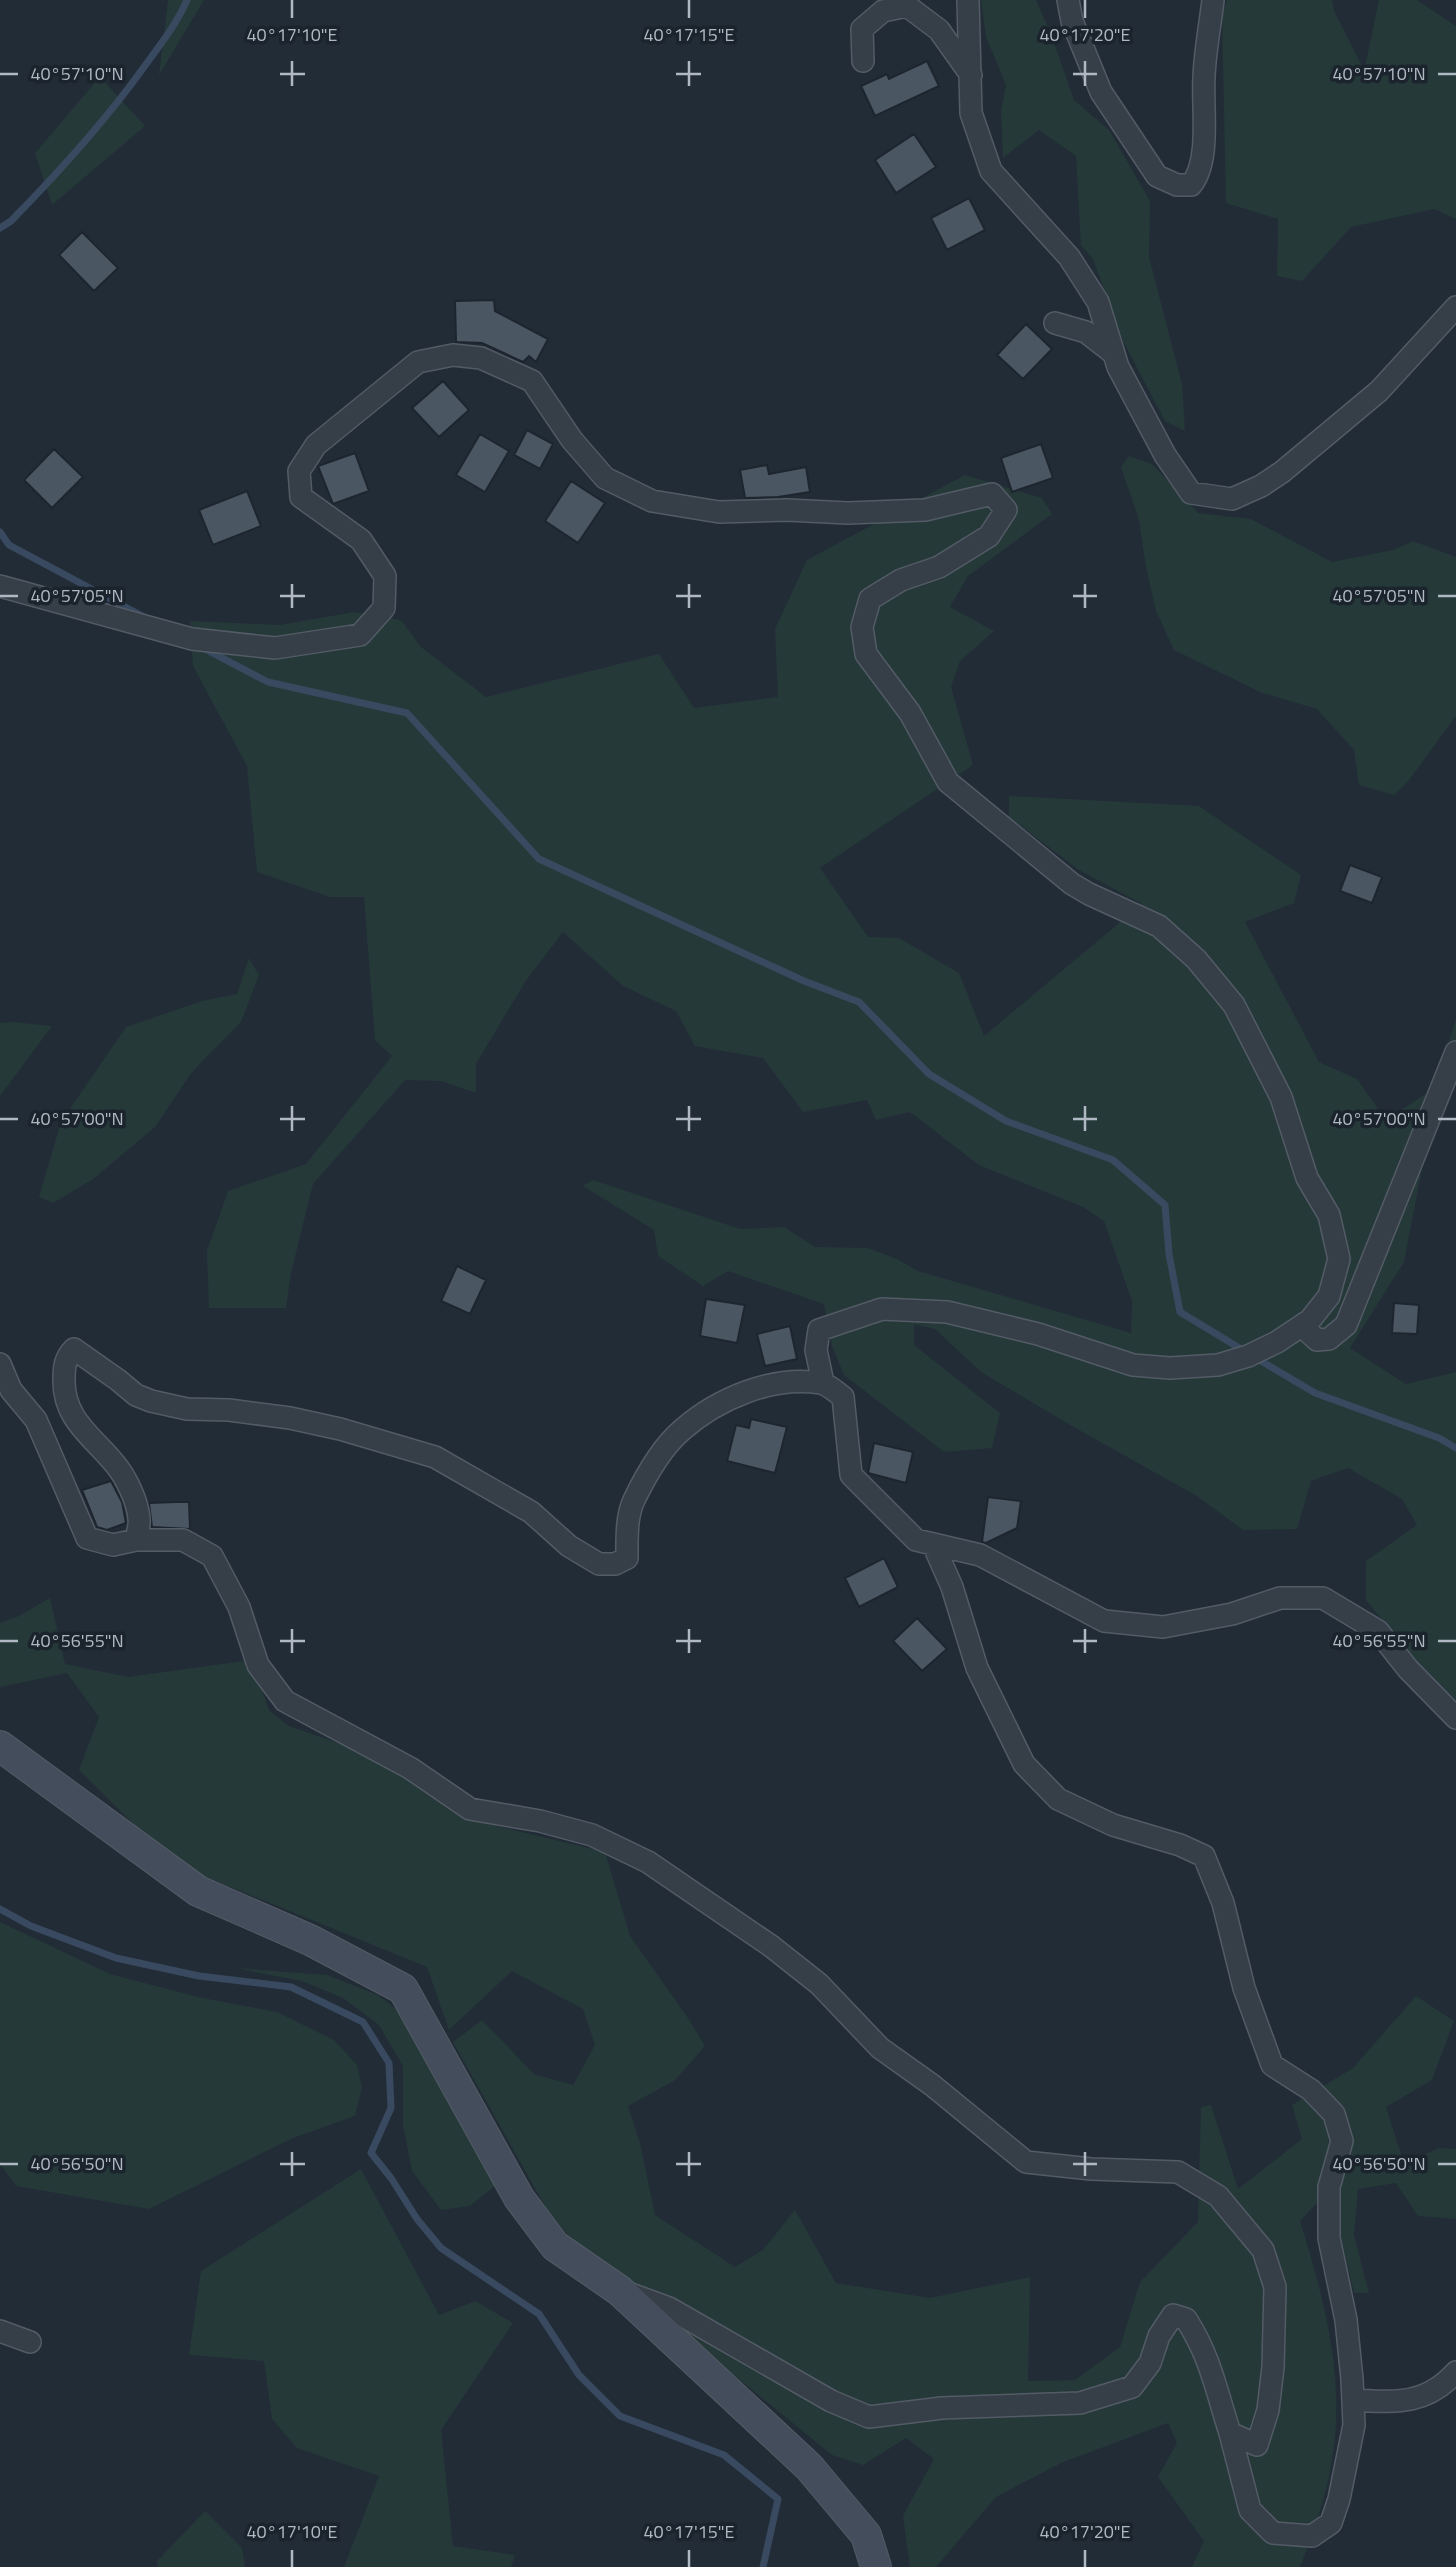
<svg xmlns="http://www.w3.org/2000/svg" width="1456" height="2567" viewBox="0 0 1456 2567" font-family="'Titillium Web',sans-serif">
<rect width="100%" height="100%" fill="#222c37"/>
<path fill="#253939" d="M 168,0 L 204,0 L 159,75 Z
M 981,0 L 1036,0 L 1052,37 L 1074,100 L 1109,130 L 1150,201 L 1149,257 L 1182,384 L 1185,431 L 1165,421 L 1123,341 L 1093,259 L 1081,245 L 1076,156 L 1039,130 L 1003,158 L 1001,110 L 1006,85 L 986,37 Z
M 1227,0 L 1332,0 L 1334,11 L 1361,64 L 1362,81 L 1379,0 L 1417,0 L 1456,26 L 1456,219 L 1434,209 L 1351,227 L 1302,281 L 1277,276 L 1278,219 L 1226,203 L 1222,17 Z
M 100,77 L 145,126 L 52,205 L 35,153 Z
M 1129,456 L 1152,464 L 1198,513 L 1251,519 L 1332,562 L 1393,550 L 1413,541 L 1456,557 L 1456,716 L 1409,780 L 1394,795 L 1359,785 L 1354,750 L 1317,709 L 1260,692 L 1174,650 L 1156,611 L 1146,567 L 1139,520 L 1121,467 Z
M 965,475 L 1042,498 L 1052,514 L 968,576 L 950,607 L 994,631 L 960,661 L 951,687 L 973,765 L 820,868 L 868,937 L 899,938 L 959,973 L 984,1036 L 1142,904 L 1079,870 L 1009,817 L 1009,796 L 1199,806 L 1301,875 L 1294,903 L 1245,922 L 1319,1062 L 1357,1079 L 1386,1120 L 1433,1089 L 1456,1019 L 1456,1083 L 1424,1158 L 1404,1262 L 1350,1348 L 1406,1384 L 1456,1372 L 1456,1700 L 1421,1668 L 1366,1600 L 1366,1561 L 1417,1525 L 1402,1499 L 1348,1468 L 1311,1481 L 1297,1529 L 1243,1530 L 1197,1496 L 1070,1425 L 981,1372 L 935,1329 L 914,1324 L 914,1345 L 1000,1413 L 992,1448 L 944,1452 L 844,1375 L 832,1346 L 824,1304 L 728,1271 L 703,1286 L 658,1256 L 654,1230 L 583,1186 L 593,1180 L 740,1229 L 784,1227 L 815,1247 L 868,1248 L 897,1259 L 918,1271 L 1131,1333 L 1132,1301 L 1104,1221 L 1083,1207 L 979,1165 L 910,1112 L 876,1120 L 867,1100 L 803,1112 L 763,1058 L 695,1046 L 676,1011 L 623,986 L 563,932 L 525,982 L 476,1064 L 476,1093 L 441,1081 L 405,1080 L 313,1184 L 291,1273 L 286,1308 L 209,1308 L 207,1251 L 228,1191 L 306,1164 L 392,1056 L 375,1040 L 364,897 L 330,897 L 257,872 L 247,766 L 193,666 L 190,621 L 280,625 L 354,612 L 401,620 L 421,647 L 486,697 L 659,654 L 694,708 L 778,697 L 775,629 L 807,560 Z
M 249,958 L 259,975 L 241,1022 L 192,1072 L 155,1127 L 93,1179 L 53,1203 L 39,1197 L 61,1122 L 126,1027 L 202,1001 L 237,994 Z
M 13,1022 L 52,1026 L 0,1096 L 0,1023 Z
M 50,1598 L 65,1664 L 128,1677 L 251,1660 L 269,1710 L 289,1726 L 358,1750 L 472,1820 L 605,1852 L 630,1936 L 688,2018 L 705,2046 L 675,2080 L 628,2106 L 640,2143 L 655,2215 L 735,2267 L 763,2250 L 795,2210 L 836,2283 L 930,2298 L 1030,2277 L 1028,2381 L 1075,2380 L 1120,2347 L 1140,2282 L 1198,2222 L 1201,2107 L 1211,2105 L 1238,2189 L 1302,2139 L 1292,2105 L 1353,2068 L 1416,1996 L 1454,2021 L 1432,2080 L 1386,2107 L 1403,2160 L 1411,2160 L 1439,2148 L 1456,2149 L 1456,2219 L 1418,2216 L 1396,2183 L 1358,2189 L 1354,2235 L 1369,2293 L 1354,2293 L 1340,2233 L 1317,2203 L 1300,2221 C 1323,2295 1345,2375 1333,2453 C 1328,2493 1314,2530 1300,2567 L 1192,2567 L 1204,2541 L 1158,2477 L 1177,2443 L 1168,2423 L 1061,2463 L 996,2497 L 936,2567 L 910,2567 L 903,2516 L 934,2459 L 906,2438 L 863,2465 L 832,2455 L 578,2248 L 546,2208 L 453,2042 L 482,2020 L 534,2074 L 573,2085 L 595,2045 L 583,2009 L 512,1971 L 449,2030 L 427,1967 L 174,1864 L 79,1770 L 99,1717 L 67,1673 L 0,1687 L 0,1623 L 19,1616 Z
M 0,1922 L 110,1974 L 202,1998 L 277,2012 L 334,2040 L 357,2065 L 362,2088 L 355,2116 L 293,2138 L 149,2209 L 16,2186 L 0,2164 Z
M 235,1968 L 327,1975 L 378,1995 L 411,2021 L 496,2185 L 470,2206 L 441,2210 L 412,2171 L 403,2125 L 403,2066 L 379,2025 L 343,1998 L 302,1981 Z
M 361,2169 L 439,2315 L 475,2301 L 513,2323 L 441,2430 L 453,2546 L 515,2555 L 511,2567 L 344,2567 L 379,2476 L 297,2448 L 272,2419 L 264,2361 L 189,2355 L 201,2271 Z
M 205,2511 L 242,2548 L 245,2567 L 158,2567 L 157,2561 Z"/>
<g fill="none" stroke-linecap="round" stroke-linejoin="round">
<path stroke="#394a60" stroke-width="7" d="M 0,228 L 11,221 C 59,172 104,123 144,67 C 160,45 176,25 187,0
M 0,532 L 9,545 L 146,618
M 203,648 L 268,682 L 407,713 L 539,859 L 804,981 L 859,1002 L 929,1074 L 1006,1121 L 1113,1160 L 1165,1205 L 1169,1254 L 1180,1312 L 1246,1352
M 1256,1358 L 1315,1393 L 1439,1438 L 1456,1448
M 0,1909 L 31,1926 L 116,1958 L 199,1976 L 291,1987 L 363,2022 L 389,2063 L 391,2108 L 371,2153 L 391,2178 L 417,2219 L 441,2248 L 539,2314 L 579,2375 L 620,2416 L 724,2455 L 778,2499 L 763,2567"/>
</g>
<path fill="#4b5663" stroke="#1d252f" stroke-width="2" d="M 927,61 L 939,86 L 875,116 L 861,86 L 887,74 L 889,79 Z
M 914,134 L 936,167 L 896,193 L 875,160 Z
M 969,198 L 985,230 L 947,250 L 931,218 Z
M 82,232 L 118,268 L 94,291 L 59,255 Z
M 494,300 L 495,311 L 548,339 L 536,362 L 529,356 L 523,362 L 482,343 L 456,342 L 455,301 Z
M 1026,324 L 1052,349 L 1023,379 L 997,355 Z
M 443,381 L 469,410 L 439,437 L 412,408 Z
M 527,430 L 553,444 L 540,469 L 514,455 Z
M 480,434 L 509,451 L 485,492 L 456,475 Z
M 1041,444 L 1053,478 L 1012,492 L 1001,458 Z
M 54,449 L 83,477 L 52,508 L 24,480 Z
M 355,453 L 369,491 L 333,504 L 318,466 Z
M 767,465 L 769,474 L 806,467 L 810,492 L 778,497 L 745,498 L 740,470 Z
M 571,481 L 605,503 L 578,543 L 545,521 Z
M 247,491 L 261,526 L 213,545 L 199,510 Z
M 1350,865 L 1382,877 L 1372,903 L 1340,891 Z
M 457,1266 L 486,1280 L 470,1314 L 441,1301 Z
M 706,1299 L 745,1305 L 737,1343 L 700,1336 Z
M 1394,1303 L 1419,1305 L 1417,1334 L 1392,1333 Z
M 790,1326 L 797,1359 L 765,1366 L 757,1334 Z
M 751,1419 L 787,1427 L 775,1473 L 727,1461 L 736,1425 L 749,1428 Z
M 874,1443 L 913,1452 L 906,1483 L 868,1473 Z
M 111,1481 L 122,1502 L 126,1523 L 107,1530 L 97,1527 L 82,1490 Z
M 988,1497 L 1021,1501 L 1017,1528 L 986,1543 L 982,1542 Z
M 176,1502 L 189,1502 L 190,1529 L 152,1527 L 149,1503 Z
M 884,1558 L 898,1587 L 859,1607 L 845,1578 Z
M 917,1618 L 947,1649 L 922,1671 L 893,1641 Z"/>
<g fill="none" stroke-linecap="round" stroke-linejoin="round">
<defs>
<path id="street" d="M 968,0 L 971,113 L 991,171 L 1069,257 L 1098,302 L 1118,367 L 1165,455 L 1191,493 L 1232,499 L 1261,486 L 1282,472 L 1379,391 L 1456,307
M 1068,0 L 1072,21 L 1101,92 L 1157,176 L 1177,185 L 1191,185 C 1211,161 1202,108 1204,77 C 1205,51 1210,26 1213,0
M 863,61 L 862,29 L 883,11 L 907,6 L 939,30 L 971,75
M 1055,323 L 1086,332 L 1113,353
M 0,586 L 192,639 L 275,648 L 360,635 L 384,608 L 385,576 L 361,540 L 301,497 L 299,471 L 316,445 L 418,362 L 453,355 L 481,358 L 532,381 L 572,440 L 605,478 L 652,501 L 719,512 L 787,510 L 848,513 L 925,510 L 992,494 L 1006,510 L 989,536 L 939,567 L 901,580 L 870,599 L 862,627 L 866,654 L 910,713 L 948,782 L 1072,884 L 1089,894 L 1159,926 L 1196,959 L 1234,1005 L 1281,1097 L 1307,1178 L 1329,1215 L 1339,1259 L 1329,1296 L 1310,1320 L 1277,1342 L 1248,1356 L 1218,1365 L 1170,1368 L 1133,1365 L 1038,1334 L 947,1312 L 882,1309 L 819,1330 L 816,1350 L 823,1383
M 1302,1326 L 1317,1340 L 1329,1339 L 1346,1325 L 1456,1052
M 0,1364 L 11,1390 L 36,1420 L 87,1538 L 113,1545 L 136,1540 C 137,1534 140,1525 139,1519 C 138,1502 126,1477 115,1464 C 92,1436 63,1419 64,1379 C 64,1367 65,1358 74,1349 L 118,1380 L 136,1395 L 151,1401 L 187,1409 L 229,1410 L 290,1418 L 340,1429 L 435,1457 L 531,1512 L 569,1546 L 599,1564 L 615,1564 L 627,1558 C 627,1541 626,1516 634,1500 C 645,1477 662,1447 682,1430 C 717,1399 773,1375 820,1383 C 828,1384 836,1392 843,1397 L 851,1475 L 916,1540 L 980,1555 L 1104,1621 L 1163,1627 L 1232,1614 L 1280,1598 L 1323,1598 L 1378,1631 L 1408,1669 L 1456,1718
M 136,1540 L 183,1540 L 212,1556 L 239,1607 L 258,1665 L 285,1701 L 410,1768 L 470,1809 L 540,1821 L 592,1835 L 648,1862 L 771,1946 L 819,1984 L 880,2048 L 932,2085 L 1026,2162 L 1091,2169 L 1178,2172 L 1218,2196 L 1263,2250 L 1275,2287 L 1273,2367 L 1268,2410 L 1257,2445 L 1230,2433 C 1216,2390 1211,2358 1186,2319 L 1173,2315 L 1159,2336 L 1150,2363 L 1132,2387 L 1080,2403 L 942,2408 L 869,2417 L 831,2401 L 669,2308 L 628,2293
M 933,1544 L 952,1587 L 977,1668 L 1024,1764 L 1058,1799 L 1113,1825 L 1180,1845 L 1204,1856 L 1223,1903 L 1244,1988 L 1272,2065 L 1311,2090 L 1334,2114 L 1342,2141 L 1329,2187 L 1329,2238 L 1346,2320 L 1352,2379 L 1354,2425 L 1339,2499 L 1331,2523 L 1312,2536 L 1273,2533 L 1250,2510 L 1230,2433
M 0,2331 L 30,2342
M 1353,2400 C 1395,2402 1425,2406 1456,2372"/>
<path id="secondary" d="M 0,1746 L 198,1891 L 310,1940 L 403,1989 L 519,2198 L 555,2246 L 620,2291 L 809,2467 L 866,2535 L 876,2567"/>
</defs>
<use href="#street" stroke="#535b66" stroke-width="24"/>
<use href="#secondary" stroke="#535b66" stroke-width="32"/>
<use href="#street" stroke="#363e48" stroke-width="21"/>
<use href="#secondary" stroke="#444d5b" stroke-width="30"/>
</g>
<path fill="none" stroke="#b0b8c4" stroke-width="2.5" d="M 292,0 L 292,18M 689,0 L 689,18M 1085,0 L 1085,18M 292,61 L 292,86M 689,61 L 689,86M 1085,61 L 1085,86M 0,74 L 18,74M 280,74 L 305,74M 676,74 L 701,74M 1073,74 L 1097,74M 1438,74 L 1456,74M 292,584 L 292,608M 689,584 L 689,608M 1085,584 L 1085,608M 0,596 L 18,596M 280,596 L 305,596M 676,596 L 701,596M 1073,596 L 1097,596M 1438,596 L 1456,596M 292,1106 L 292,1131M 689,1106 L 689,1131M 1085,1106 L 1085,1131M 0,1119 L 18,1119M 280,1119 L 305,1119M 676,1119 L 701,1119M 1073,1119 L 1097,1119M 1438,1119 L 1456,1119M 292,1629 L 292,1653M 689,1629 L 689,1653M 1085,1629 L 1085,1653M 0,1641 L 18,1641M 280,1641 L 305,1641M 676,1641 L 701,1641M 1073,1641 L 1097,1641M 1438,1641 L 1456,1641M 292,2152 L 292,2176M 689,2152 L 689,2176M 1085,2152 L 1085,2176M 0,2164 L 18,2164M 280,2164 L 305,2164M 676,2164 L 701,2164M 1073,2164 L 1097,2164M 1438,2164 L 1456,2164M 292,2550 L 292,2567M 689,2550 L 689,2567M 1085,2550 L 1085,2567"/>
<g font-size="18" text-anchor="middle" fill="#b0b8c4" stroke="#1b232c" stroke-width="7" stroke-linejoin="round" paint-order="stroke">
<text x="292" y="41">40°17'10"E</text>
<text x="689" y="41">40°17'15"E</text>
<text x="1085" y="41">40°17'20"E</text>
<text x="77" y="80">40°57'10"N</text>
<text x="1379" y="80">40°57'10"N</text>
<text x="77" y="602">40°57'05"N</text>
<text x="1379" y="602">40°57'05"N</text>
<text x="77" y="1125">40°57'00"N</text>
<text x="1379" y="1125">40°57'00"N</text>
<text x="77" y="1647">40°56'55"N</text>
<text x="1379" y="1647">40°56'55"N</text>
<text x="77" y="2170">40°56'50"N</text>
<text x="1379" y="2170">40°56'50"N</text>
<text x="292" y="2538">40°17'10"E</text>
<text x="689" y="2538">40°17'15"E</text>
<text x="1085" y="2538">40°17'20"E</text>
</g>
</svg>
